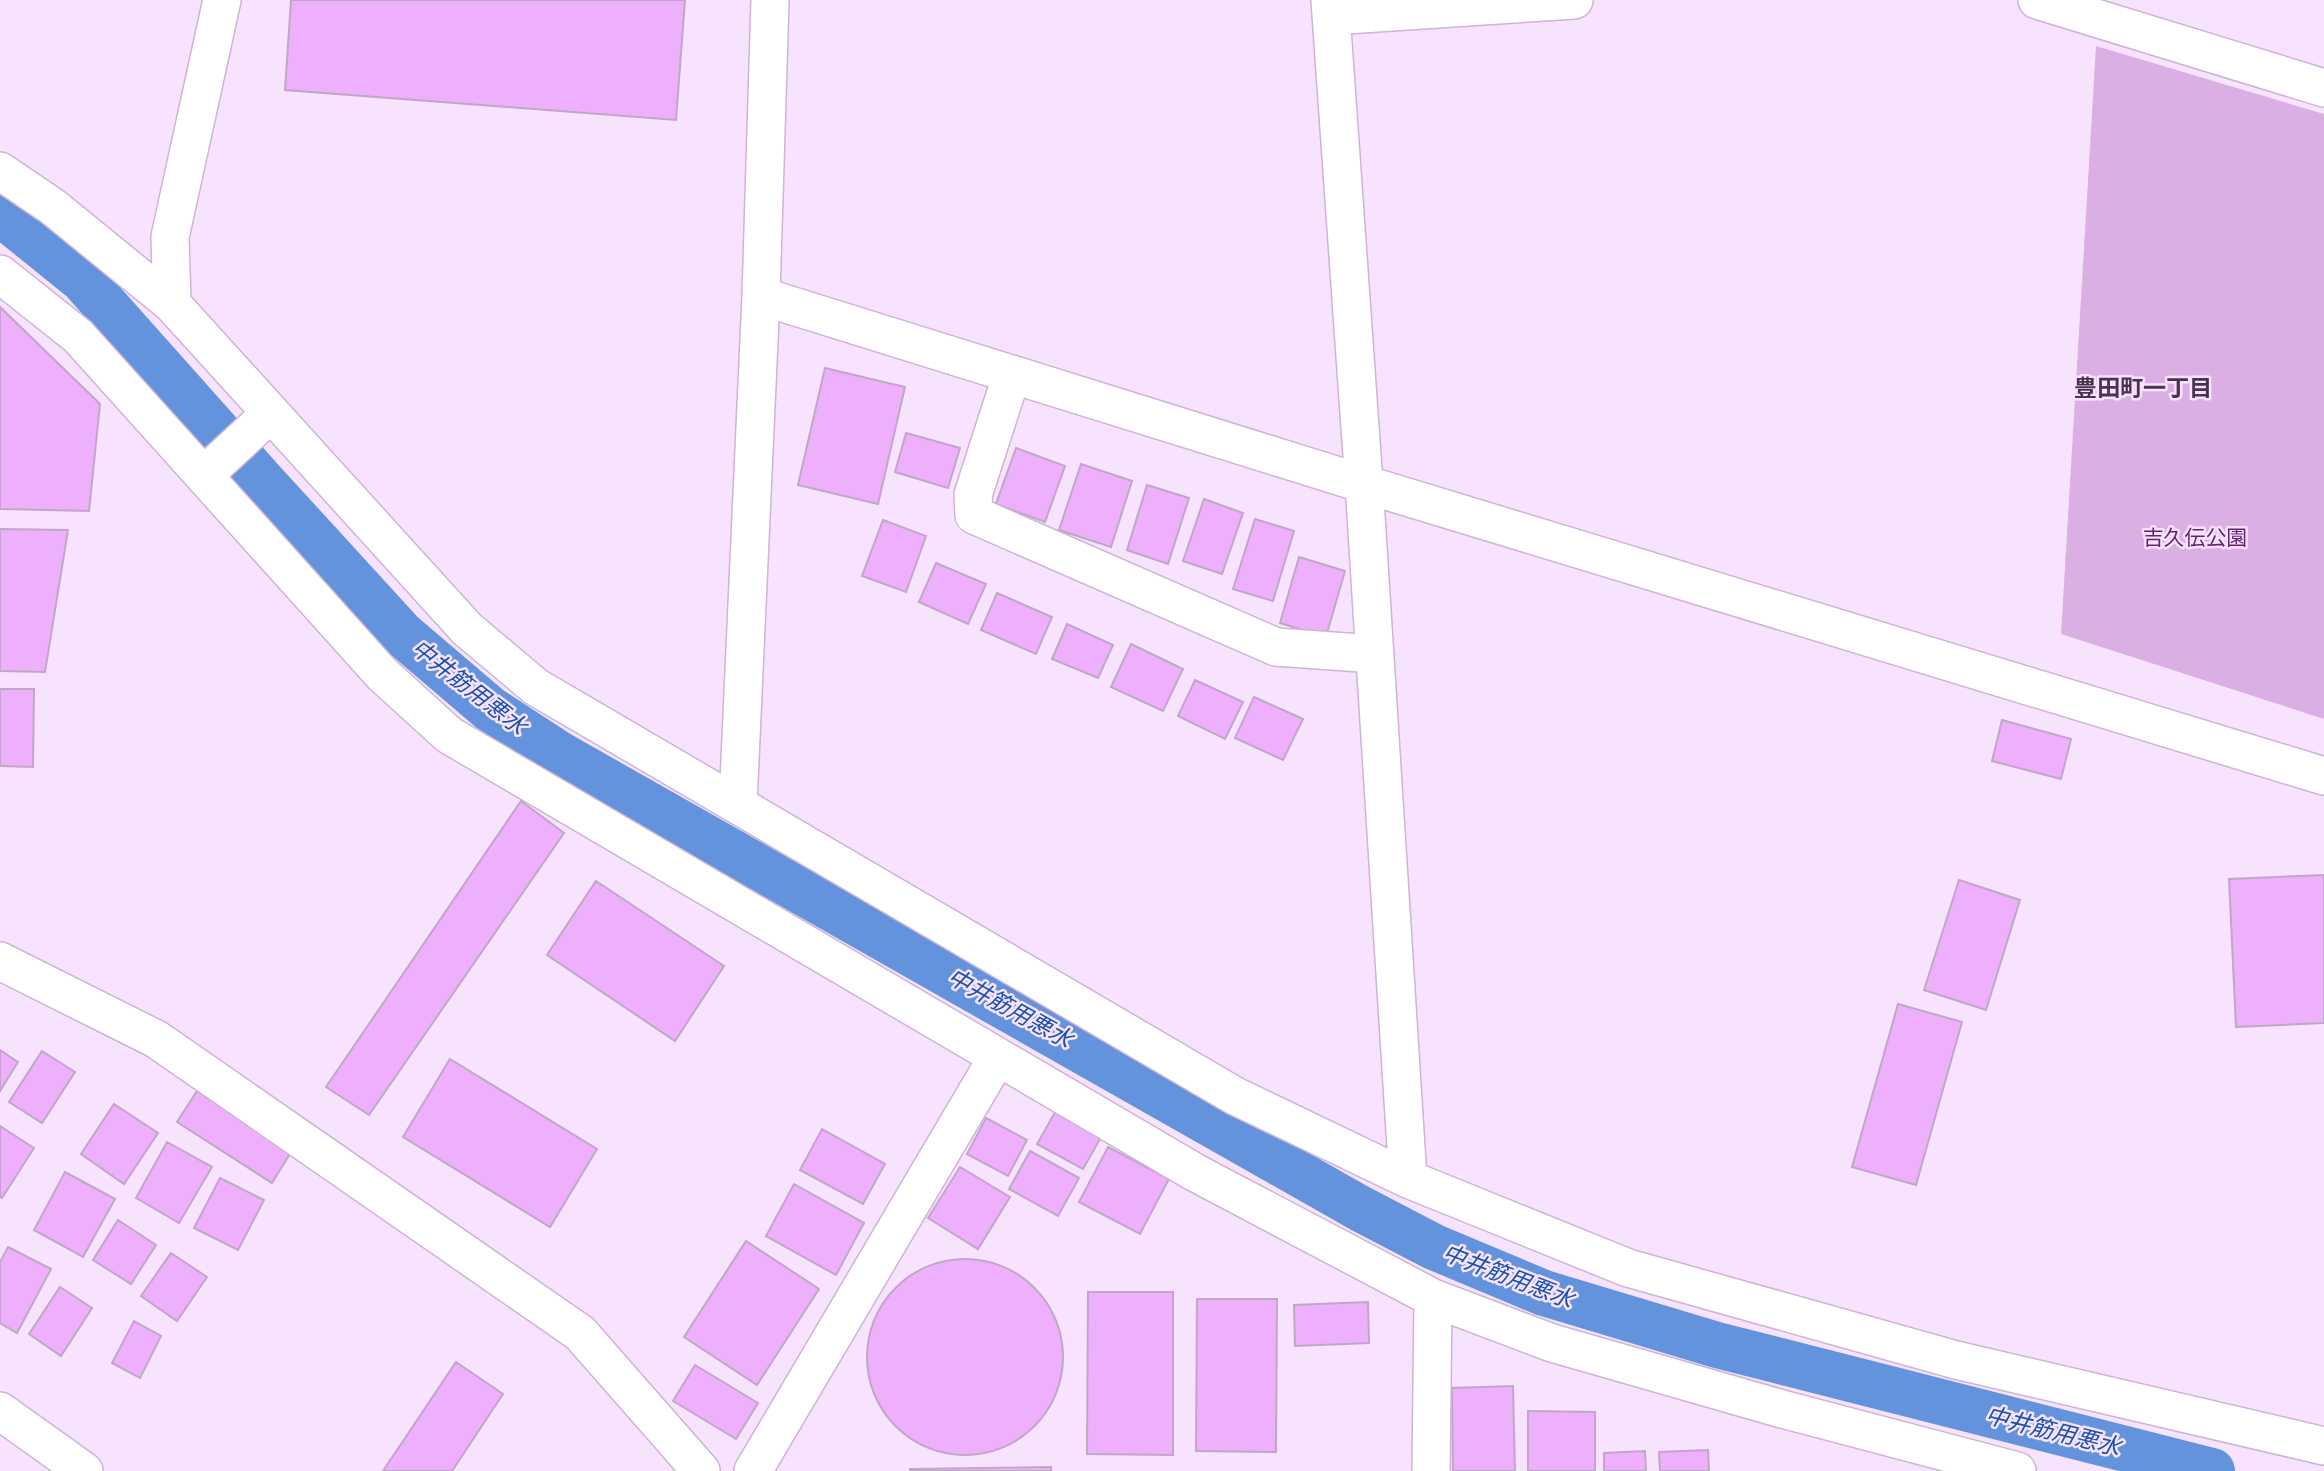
<svg xmlns="http://www.w3.org/2000/svg" width="2324" height="1471" viewBox="0 0 2324 1471" font-family="Karla,'Noto Sans JP',sans-serif">
<rect width="100%" height="100%" fill="#f8e3fe"/>
<path fill="#daafe4" d="M 2096,46 L 2324,114 L 2324,719 L 2061,634 Z"/>
<g fill="none" stroke-linecap="round" stroke-linejoin="round">
<path stroke="#6493de" stroke-width="46" d="M 0,213 L 82,279 L 262,481 L 402,634 L 490,709 L 559,754 L 1361,1209 L 1434,1247 L 1544,1293 L 1717,1345 L 2212,1471"/>
</g>
<path fill="#eeb0fd" stroke="#c1a7c7" stroke-width="2" d="M 291,0 L 685,0 L 676,120 L 285,90 Z
M 0,307 L 100,404 L 89,511 L 0,509 Z
M 825,368 L 905,387 L 878,504 L 798,485 Z
M 906,433 L 960,448 L 948,488 L 895,472 Z
M 1016,448 L 1065,466 L 1045,522 L 996,504 Z
M 1081,464 L 1132,481 L 1111,547 L 1059,530 Z
M 1147,485 L 1189,498 L 1168,564 L 1127,550 Z
M 1204,499 L 1243,513 L 1222,574 L 1183,561 Z
M 1255,519 L 1294,531 L 1273,601 L 1233,589 Z
M 883,520 L 926,536 L 906,592 L 862,576 Z
M 0,529 L 68,530 L 45,672 L 0,671 Z
M 1299,557 L 1345,571 L 1326,637 L 1280,623 Z
M 936,563 L 986,584 L 968,624 L 919,602 Z
M 997,593 L 1052,617 L 1036,654 L 981,630 Z
M 1067,624 L 1113,645 L 1098,678 L 1052,659 Z
M 1131,644 L 1183,669 L 1163,711 L 1111,687 Z
M 1195,680 L 1243,702 L 1225,739 L 1178,716 Z
M 0,689 L 34,689 L 33,767 L 0,766 Z
M 1254,697 L 1303,719 L 1283,760 L 1235,738 Z
M 2002,720 L 2071,739 L 2061,779 L 1992,761 Z
M 521,801 L 564,833 L 369,1115 L 326,1087 Z
M 2324,875 L 2324,1023 L 2236,1027 L 2229,879 Z
M 1959,880 L 2020,900 L 1986,1010 L 1924,990 Z
M 596,881 L 724,966 L 675,1041 L 547,955 Z
M 1898,1004 L 1962,1022 L 1916,1185 L 1852,1167 Z
M 0,1050 L 18,1062 L 0,1091 Z
M 42,1051 L 75,1072 L 42,1123 L 9,1102 Z
M 450,1059 L 597,1149 L 550,1227 L 403,1137 Z
M 197,1091 L 291,1152 L 272,1183 L 177,1122 Z
M 114,1104 L 158,1133 L 124,1184 L 81,1154 Z
M 1058,1107 L 1104,1132 L 1083,1169 L 1037,1144 Z
M 986,1118 L 1027,1140 L 1008,1176 L 967,1154 Z
M 0,1126 L 34,1148 L 2,1198 L 0,1197 Z
M 822,1129 L 885,1164 L 863,1204 L 800,1170 Z
M 167,1142 L 212,1167 L 179,1223 L 136,1198 Z
M 1108,1147 L 1169,1179 L 1140,1234 L 1079,1202 Z
M 1030,1151 L 1079,1178 L 1058,1216 L 1009,1189 Z
M 960,1167 L 1010,1197 L 978,1249 L 928,1218 Z
M 65,1172 L 115,1199 L 83,1257 L 34,1230 Z
M 220,1178 L 264,1200 L 238,1250 L 194,1228 Z
M 794,1184 L 864,1223 L 836,1275 L 766,1236 Z
M 118,1220 L 156,1245 L 131,1284 L 93,1260 Z
M 746,1241 L 819,1289 L 757,1385 L 684,1337 Z
M 8,1247 L 51,1269 L 17,1333 L 0,1323 L 0,1262 Z
M 171,1253 L 207,1277 L 177,1321 L 141,1296 Z
M867 1357a98 98 0 1 1 196 0a98 98 0 1 1-196 0Z
M 60,1287 L 92,1308 L 61,1356 L 29,1334 Z
M 1088,1292 L 1173,1292 L 1173,1455 L 1087,1454 Z
M 1197,1299 L 1277,1299 L 1276,1452 L 1196,1451 Z
M 1368,1302 L 1369,1343 L 1295,1346 L 1294,1305 Z
M 134,1321 L 161,1336 L 140,1378 L 112,1363 Z
M 456,1362 L 503,1394 L 452,1471 L 383,1471 Z
M 695,1365 L 758,1403 L 736,1439 L 673,1401 Z
M 1513,1386 L 1515,1471 L 1453,1471 L 1452,1388 Z
M 1528,1411 L 1595,1412 L 1595,1471 L 1528,1471 Z
M 1708,1450 L 1709,1471 L 1660,1471 L 1659,1452 Z
M 1645,1451 L 1646,1471 L 1604,1471 L 1604,1453 Z
M 1051,1467 L 1051,1471 L 910,1471 L 910,1469 Z"/>
<g fill="none" stroke-linecap="round" stroke-linejoin="round">
<defs>
<path id="minor" d="M 222,0 L 170,237 L 172,304 L 467,629 L 536,687 L 1235,1096 L 1408,1179 L 1628,1268 L 1956,1360 L 2324,1446
M 1330,0 L 1364,484 L 1408,1179
M 2037,0 L 2324,88
M 1331,16 L 1574,0
M 0,171 L 53,207 L 172,304
M 0,274 L 78,336 L 382,674 L 449,735 L 1196,1173 L 1433,1298 L 1552,1343 L 1782,1409 L 2017,1471
M 761,296 L 1364,484 L 2324,776
M 1012,374 L 973,495 L 974,515 L 1276,647 L 1375,654
M 204,475 L 270,414
M 738,804 L 761,296 L 770,0
M 0,961 L 156,1039 L 580,1333 L 701,1471
M 0,1411 L 84,1471
M 753,1471 L 997,1058
M 1431,1471 L 1433,1298"/>
</defs>
<use href="#minor" stroke="#ceb4d5" stroke-width="40"/>
<use href="#minor" stroke="#fff" stroke-width="37"/>
</g>
<g text-anchor="middle" stroke-width="5" stroke-linejoin="round" paint-order="stroke">
<g font-size="21" fill="#681f78" stroke="#f8e3fe">
<text x="2195" y="545">吉久伝公園</text>
</g>
<g font-size="23" font-weight="bold" fill="#49334e" stroke="#f8e3fe">
<text x="2143" y="396">豊田町一丁目</text>
</g>
<g font-size="23" font-style="italic" fill="#1952aa" stroke="#f8e3fe">
<text transform="translate(469 687) rotate(38)" y="8">中井筋用悪水</text>
<text transform="translate(1010 1008) rotate(29)" y="8">中井筋用悪水</text>
<text transform="translate(1508 1276) rotate(21)" y="8">中井筋用悪水</text>
<text transform="translate(2053 1431) rotate(14)" y="8">中井筋用悪水</text>
</g>
</g>
</svg>
